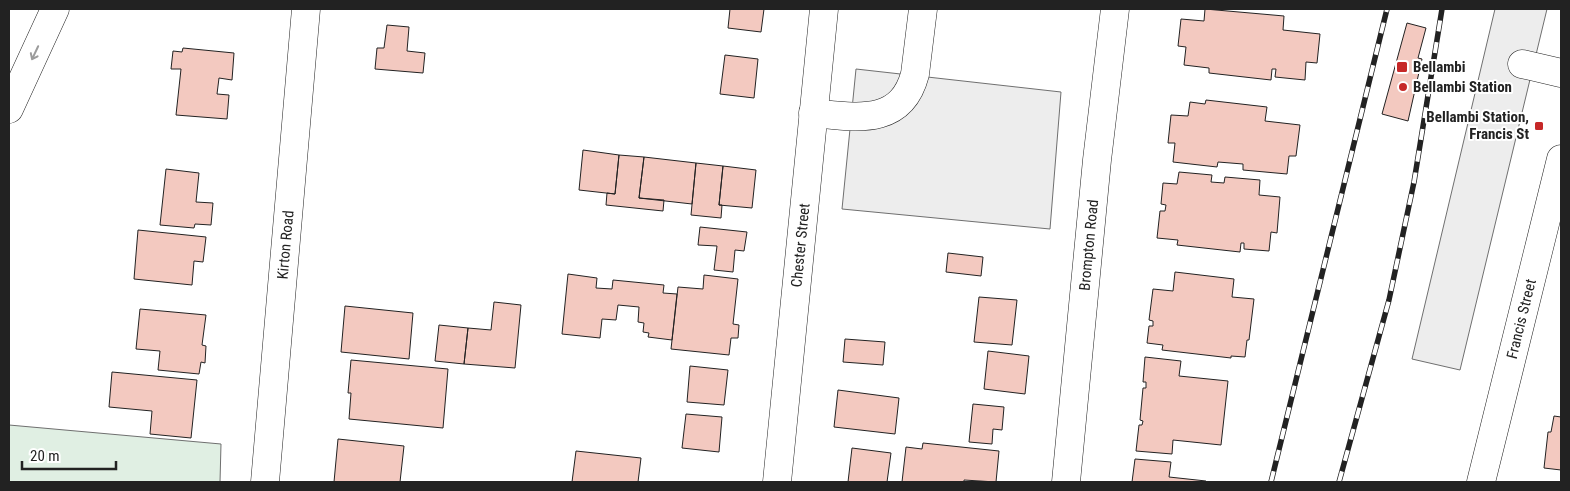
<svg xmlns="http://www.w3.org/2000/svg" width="1570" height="491" viewBox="0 0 1570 491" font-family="'Roboto Condensed',sans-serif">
<rect width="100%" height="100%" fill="#fff"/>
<path fill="#e0efe3" stroke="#6f6f6f" d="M 9,425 L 221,444 L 220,482 L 9,482 Z"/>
<path fill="#ededed" stroke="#6f6f6f" d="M 1495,9 L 1547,9 L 1460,370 L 1412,359 Z
M 856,69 L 1061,92 L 1050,229 L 842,209 Z"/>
<path fill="#f3c9c0" stroke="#222" d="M 730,9 L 764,9 L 761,32 L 728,28 Z
M 1205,9 L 1284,16 L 1283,30 L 1320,34 L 1317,63 L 1306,62 L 1305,80 L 1275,77 L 1276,69 L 1272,69 L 1271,80 L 1209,73 L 1209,68 L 1184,65 L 1186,47 L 1178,46 L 1181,19 L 1204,21 Z
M 1407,23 L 1426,28 L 1418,58 L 1422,59 L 1408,121 L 1382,114 Z
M 387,25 L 409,27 L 407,51 L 425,53 L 423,73 L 375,69 L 377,48 L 384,48 Z
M 183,48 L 234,53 L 232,80 L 219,78 L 217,94 L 229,95 L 227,119 L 176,115 L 181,69 L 171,69 L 173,51 L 182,52 Z
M 725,55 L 758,59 L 754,98 L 720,94 Z
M 1206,100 L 1267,107 L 1265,121 L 1300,125 L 1296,156 L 1289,156 L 1287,174 L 1243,170 L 1243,164 L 1218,162 L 1217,167 L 1173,162 L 1175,143 L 1168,143 L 1171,115 L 1188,116 L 1190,102 L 1205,104 Z
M 583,150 L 619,155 L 615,194 L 579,190 Z
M 619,155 L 644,157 L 639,198 L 664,200 L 663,211 L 606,205 L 607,193 L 615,194 Z
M 644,157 L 696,163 L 692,204 L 639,198 Z
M 696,163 L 723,166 L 719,205 L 722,205 L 721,218 L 691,215 Z
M 723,166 L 756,170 L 752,208 L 719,205 Z
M 166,169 L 199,173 L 196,202 L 213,203 L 211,225 L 195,224 L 194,228 L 160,225 Z
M 1179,172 L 1212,175 L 1211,182 L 1224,183 L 1225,177 L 1260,180 L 1259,195 L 1280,197 L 1277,233 L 1271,232 L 1269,251 L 1244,249 L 1244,243 L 1241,243 L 1240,252 L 1177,245 L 1178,240 L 1157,238 L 1160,211 L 1165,211 L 1166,205 L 1161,204 L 1163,183 L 1177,184 Z
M 700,227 L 747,232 L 744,251 L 735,250 L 733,272 L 714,270 L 717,246 L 698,245 Z
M 138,230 L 206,237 L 203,262 L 194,261 L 192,285 L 134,279 Z
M 948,253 L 983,257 L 981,276 L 946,272 Z
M 1175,272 L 1234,279 L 1232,297 L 1254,299 L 1249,340 L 1247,340 L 1245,357 L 1231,356 L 1231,358 L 1162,350 L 1163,345 L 1147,343 L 1149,326 L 1153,326 L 1153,321 L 1149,320 L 1153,289 L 1173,291 Z
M 568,274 L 597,278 L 596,288 L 612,289 L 613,280 L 664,285 L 663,293 L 677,294 L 672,340 L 648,337 L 649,333 L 643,332 L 644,323 L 638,322 L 639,307 L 618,305 L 616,320 L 602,319 L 600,338 L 562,334 Z
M 704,275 L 738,279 L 733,324 L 739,325 L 738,338 L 731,338 L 729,355 L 671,349 L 678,287 L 703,289 Z
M 979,297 L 1017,300 L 1012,345 L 974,342 Z
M 494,302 L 521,305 L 515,368 L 464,364 L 468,328 L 491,330 Z
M 345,306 L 413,313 L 409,359 L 341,352 Z
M 140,309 L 206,315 L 202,345 L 206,346 L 205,363 L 201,362 L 199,374 L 158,370 L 160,351 L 136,349 Z
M 439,325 L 468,328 L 464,364 L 435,361 Z
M 845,339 L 885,342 L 883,365 L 843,362 Z
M 988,351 L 1029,356 L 1025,394 L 984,389 Z
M 1145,357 L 1181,361 L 1179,376 L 1228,381 L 1221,445 L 1173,440 L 1172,454 L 1136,451 L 1139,425 L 1142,425 L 1143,421 L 1140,420 L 1143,388 L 1146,388 L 1146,382 L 1143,382 Z
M 351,360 L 448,369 L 443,428 L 349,419 L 351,393 L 348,393 Z
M 690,366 L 728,370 L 724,405 L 687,402 Z
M 112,372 L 197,380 L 191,438 L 150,434 L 152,411 L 109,407 Z
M 838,390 L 899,398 L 895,434 L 834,427 Z
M 973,404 L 1004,407 L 1002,430 L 993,429 L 992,444 L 969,442 Z
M 686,414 L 722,417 L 719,452 L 682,448 Z
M 1554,416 L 1561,417 L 1561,470 L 1544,468 L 1548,432 L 1551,432 Z
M 338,439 L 404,446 L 400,482 L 334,482 Z
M 923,443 L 999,451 L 996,482 L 964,480 L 964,482 L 902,482 L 906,447 L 922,449 Z
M 852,448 L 891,453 L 887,482 L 848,482 Z
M 576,451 L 641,458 L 638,482 L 572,482 Z
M 1135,459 L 1171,462 L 1169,477 L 1206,481 L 1206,482 L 1132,482 Z"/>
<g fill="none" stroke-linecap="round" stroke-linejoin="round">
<defs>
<g id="minor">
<path d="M 1522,64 L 1561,73"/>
<path d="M 813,113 C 855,117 901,127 915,74 L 923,9"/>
<path id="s1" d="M 265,482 L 306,9"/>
<path id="s2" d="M 777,482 L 824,9"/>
<path id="s3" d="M 1066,482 L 1097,160 L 1115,9"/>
<path id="s4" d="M 1481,482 L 1561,159"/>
</g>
<path id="major" d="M 9,109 L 55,9"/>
</defs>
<use href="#minor" stroke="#222" stroke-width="29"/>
<use href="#major" stroke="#222" stroke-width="29"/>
<use href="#minor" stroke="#fff" stroke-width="28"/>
<use href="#major" stroke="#fff" stroke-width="28"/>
<defs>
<path id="rail" d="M 1271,482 L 1387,9
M 1339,482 L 1389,300 L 1414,182 L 1442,9"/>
</defs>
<use href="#rail" stroke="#222" stroke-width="5.5"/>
<use href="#rail" stroke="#fff" stroke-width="4" stroke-dasharray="11" stroke-linecap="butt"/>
</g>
<defs><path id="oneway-shaft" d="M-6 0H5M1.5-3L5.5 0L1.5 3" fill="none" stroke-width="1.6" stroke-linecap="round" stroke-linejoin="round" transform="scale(1.25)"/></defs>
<use stroke="#9c9c9c" href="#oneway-shaft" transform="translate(35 53) rotate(115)"/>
<g fill="#c62828" stroke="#fff" stroke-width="2">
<rect x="1396" y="61" width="12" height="12" rx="2.5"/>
<circle cx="1403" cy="87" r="5"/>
<rect x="1534" y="121" width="10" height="10" rx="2.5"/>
</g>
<g text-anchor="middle" stroke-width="4" stroke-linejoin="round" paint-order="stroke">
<g font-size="15" font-weight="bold" fill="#222" stroke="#fff" text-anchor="start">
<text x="1413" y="72">Bellambi</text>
<text x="1413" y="92">Bellambi Station</text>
<text x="1529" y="122" text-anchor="end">Bellambi Station,<tspan x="1529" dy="17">Francis St</tspan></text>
</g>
<g font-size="15" fill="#222" stroke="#fff">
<text dy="5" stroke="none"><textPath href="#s2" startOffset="238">Chester Street</textPath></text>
<text dy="5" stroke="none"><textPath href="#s3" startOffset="238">Brompton Road</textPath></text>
<text dy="5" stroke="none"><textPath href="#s1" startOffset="238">Kirton Road</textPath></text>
<text dy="5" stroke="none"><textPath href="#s4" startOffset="168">Francis Street</textPath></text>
</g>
</g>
<rect width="1570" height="491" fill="none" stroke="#222222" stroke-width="20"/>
<path d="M22 461v8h94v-8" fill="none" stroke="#222222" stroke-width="2.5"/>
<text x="30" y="461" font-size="15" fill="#222222" stroke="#ffffff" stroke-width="4" paint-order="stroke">20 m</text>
</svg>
